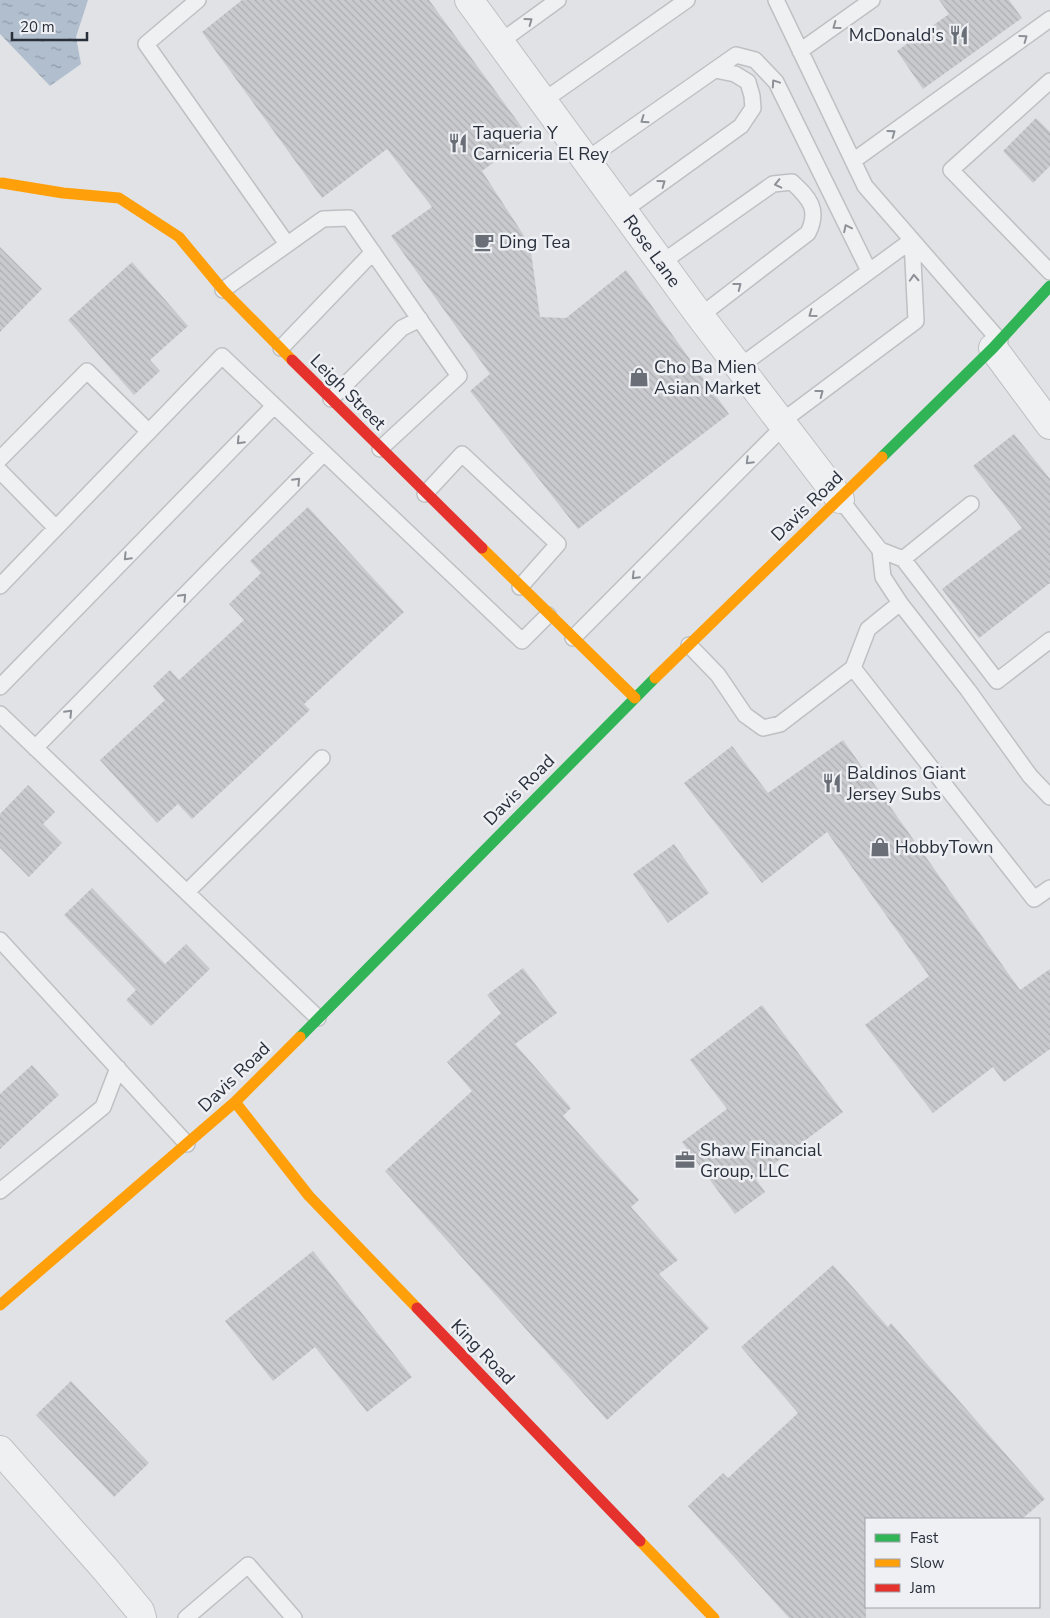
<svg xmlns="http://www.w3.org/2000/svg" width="1050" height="1618" viewBox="0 0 1050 1618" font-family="'Nunito Sans',sans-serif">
<defs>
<pattern id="water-ripples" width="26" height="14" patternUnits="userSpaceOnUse" patternTransform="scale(1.25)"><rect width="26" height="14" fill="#b1becd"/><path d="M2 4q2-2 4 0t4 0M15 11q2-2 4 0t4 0" fill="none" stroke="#909ba8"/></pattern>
<pattern id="building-back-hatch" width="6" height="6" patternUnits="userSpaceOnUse" patternTransform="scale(1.25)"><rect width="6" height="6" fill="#c9cacd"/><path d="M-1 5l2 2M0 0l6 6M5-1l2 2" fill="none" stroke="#adaeb1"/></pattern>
</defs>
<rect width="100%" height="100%" fill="#e0e2e5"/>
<path fill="url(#water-ripples)" d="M 0,0 L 88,0 L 76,37 L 81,64 L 50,86 L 0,34 Z"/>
<path fill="url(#building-back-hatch)" d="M 242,0 L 429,0 L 529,137 L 482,171 L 530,245 L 540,317 L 566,318 L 626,270 L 729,414 L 578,529 L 470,391 L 490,374 L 391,236 L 432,207 L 387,149 L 322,198 L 202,32 Z
M 939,0 L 1009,0 L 1022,18 L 923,89 L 897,51 L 949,14 Z
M 1036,118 L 1050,132 L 1050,166 L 1033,183 L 1003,151 Z
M 0,247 L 42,289 L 0,332 Z
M 132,262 L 188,326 L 150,360 L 160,371 L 134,395 L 68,320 Z
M 1014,434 L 1050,479 L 1050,583 L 979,638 L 942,589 L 1022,528 L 973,466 Z
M 308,507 L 404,612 L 304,704 L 310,710 L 192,819 L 178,804 L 157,823 L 100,760 L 165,700 L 153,686 L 170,670 L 179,680 L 244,620 L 229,604 L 261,573 L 250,561 Z
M 843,740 L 1020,990 L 1050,969 L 1050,1049 L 1004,1082 L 993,1067 L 933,1113 L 865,1025 L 929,976 L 827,832 L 762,883 L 684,783 L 732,746 L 768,793 Z
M 28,785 L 55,812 L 43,824 L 62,843 L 29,877 L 0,848 L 0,814 Z
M 674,844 L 709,893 L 668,923 L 633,874 Z
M 92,888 L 165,964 L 186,944 L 210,969 L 151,1026 L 126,1000 L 136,990 L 64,915 Z
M 523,968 L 557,1013 L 515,1044 L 571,1108 L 563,1116 L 639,1200 L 631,1207 L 678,1260 L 659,1274 L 709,1328 L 607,1420 L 385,1171 L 472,1091 L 447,1062 L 501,1013 L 487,995 Z
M 762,1005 L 843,1112 L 755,1178 L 765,1192 L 735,1214 L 682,1142 L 727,1109 L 690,1060 Z
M 32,1065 L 59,1095 L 0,1149 L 0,1094 Z
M 313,1251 L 412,1377 L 367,1412 L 315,1347 L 273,1381 L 225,1321 Z
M 833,1265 L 888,1327 L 891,1323 L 1045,1499 L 1022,1519 L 866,1519 L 866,1618 L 789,1618 L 688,1506 L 723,1473 L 728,1478 L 798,1413 L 741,1347 Z
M 71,1381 L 149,1463 L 114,1497 L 36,1415 Z"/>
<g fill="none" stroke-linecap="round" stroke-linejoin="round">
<defs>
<path id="lane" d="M 198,0 L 146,44 L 287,244
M 776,0 L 865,186 L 1000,341
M 500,42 L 558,0
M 800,51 L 872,0
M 1050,81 L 951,170 L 1050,272
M 543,101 L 687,0
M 586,160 L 736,55 L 755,60 L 776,82 L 869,271
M 853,161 L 1050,19
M 623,211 L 741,126 L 753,108 L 752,96 L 748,82 L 735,74 L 715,70
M 661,263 L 773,184 L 792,182 C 809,198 820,209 808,233 L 700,316
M 223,290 L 323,219 L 349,218 L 459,376 L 380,449
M 281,348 L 373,252
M 739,367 L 912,240 L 916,321 L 781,422
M 331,399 L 402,328 L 420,319
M 0,459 L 87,371 L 149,432
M 0,471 L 56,528
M 425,494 L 462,454 L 558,544 L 520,587
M 840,499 L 880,550 L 883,577 L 900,603 L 968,690 L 1030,776 L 1050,797
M 880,550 L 903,559 L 971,504
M 903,559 L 997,681 L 1050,640
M 0,586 L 222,356 L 522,641 L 548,615
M 900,603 L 868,629 L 853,668 L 1034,899 L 1050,888
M 573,638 L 784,426
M 689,645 L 718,675 L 745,715 L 763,728 L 780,724 L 853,668
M 0,687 L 274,406
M 0,714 L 318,1018
M 35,748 L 324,453
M 187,892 L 322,758
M 0,940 L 187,1144
M 0,1191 L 103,1107 L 118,1068
M 186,1618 L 248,1565 L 294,1618"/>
<path id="street" d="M 469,0 L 700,316 L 840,499
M 993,348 L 1050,425
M 0,1450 L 106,1570 L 140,1611 L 142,1618"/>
</defs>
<use href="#lane" stroke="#bfc0c3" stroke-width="18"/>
<use href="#street" stroke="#bfc0c3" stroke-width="30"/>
<use href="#lane" stroke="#eff0f2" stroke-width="15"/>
<use href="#street" stroke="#eff0f2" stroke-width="28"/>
<path stroke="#30b455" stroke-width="11" d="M 882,457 L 993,348 L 1050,286
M 300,1037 L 655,678"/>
<path stroke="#ff9f0a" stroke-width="11" d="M 2,183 L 63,193 L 119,198 L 179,237 L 223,290 L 292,360
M 482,548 L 635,698
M 655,678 L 882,457
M 235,1102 L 309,1196 L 417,1308
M 0,1305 L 235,1102 L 300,1037
M 640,1541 L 714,1618"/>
<path stroke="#e5322d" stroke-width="11" d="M 292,360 L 482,548
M 417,1308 L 640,1541"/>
</g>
<defs><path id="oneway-chevron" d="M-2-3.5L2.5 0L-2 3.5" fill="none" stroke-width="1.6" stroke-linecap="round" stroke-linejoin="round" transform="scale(1.25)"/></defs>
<g stroke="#8c9097">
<use href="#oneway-chevron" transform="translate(529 21) rotate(-36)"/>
<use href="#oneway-chevron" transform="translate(836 26) rotate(144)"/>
<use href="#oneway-chevron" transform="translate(1024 38) rotate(-36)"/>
<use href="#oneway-chevron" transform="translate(775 83) rotate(-124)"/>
<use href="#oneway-chevron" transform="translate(644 120) rotate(145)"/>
<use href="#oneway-chevron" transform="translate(892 133) rotate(-36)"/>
<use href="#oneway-chevron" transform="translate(662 183) rotate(-36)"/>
<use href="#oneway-chevron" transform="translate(778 184) rotate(167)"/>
<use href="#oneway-chevron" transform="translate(847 228) rotate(-116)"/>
<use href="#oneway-chevron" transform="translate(914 278) rotate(-93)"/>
<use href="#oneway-chevron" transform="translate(738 286) rotate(-38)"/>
<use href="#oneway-chevron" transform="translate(812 314) rotate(144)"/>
<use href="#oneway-chevron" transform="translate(820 393) rotate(-37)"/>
<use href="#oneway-chevron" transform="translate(240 441) rotate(134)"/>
<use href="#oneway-chevron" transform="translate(749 461) rotate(135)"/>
<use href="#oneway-chevron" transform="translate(297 481) rotate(-46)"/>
<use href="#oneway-chevron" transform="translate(127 557) rotate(134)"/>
<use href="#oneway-chevron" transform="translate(635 576) rotate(135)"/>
<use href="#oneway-chevron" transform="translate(183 597) rotate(-46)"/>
<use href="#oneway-chevron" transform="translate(69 713) rotate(-46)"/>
</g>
<defs>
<symbol id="restaurant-bare" viewBox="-9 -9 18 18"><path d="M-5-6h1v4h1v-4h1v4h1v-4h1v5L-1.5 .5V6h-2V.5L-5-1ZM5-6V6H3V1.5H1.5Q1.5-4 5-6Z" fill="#696e77" stroke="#eef0f4" stroke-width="2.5" paint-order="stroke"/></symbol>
<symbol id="cafe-bare" viewBox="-9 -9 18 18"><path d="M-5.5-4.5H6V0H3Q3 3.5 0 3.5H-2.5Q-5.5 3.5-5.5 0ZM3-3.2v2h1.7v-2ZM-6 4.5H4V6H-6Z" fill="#696e77" stroke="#eef0f4" stroke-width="2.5" paint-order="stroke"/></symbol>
<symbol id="shop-bare" viewBox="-9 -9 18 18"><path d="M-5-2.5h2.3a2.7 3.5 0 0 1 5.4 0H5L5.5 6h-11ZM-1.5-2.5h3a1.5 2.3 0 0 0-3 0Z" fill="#696e77" stroke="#eef0f4" stroke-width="2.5" paint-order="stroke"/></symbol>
<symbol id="office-bare" viewBox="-9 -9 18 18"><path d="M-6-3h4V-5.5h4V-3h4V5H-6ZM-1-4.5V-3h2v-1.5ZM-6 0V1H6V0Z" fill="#696e77" stroke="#eef0f4" stroke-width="2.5" paint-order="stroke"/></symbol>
</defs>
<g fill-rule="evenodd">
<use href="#restaurant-bare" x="945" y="21" width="28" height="28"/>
<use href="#restaurant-bare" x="444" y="129" width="28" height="28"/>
<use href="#cafe-bare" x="470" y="228" width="28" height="28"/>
<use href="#shop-bare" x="625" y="363" width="28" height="28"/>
<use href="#restaurant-bare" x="818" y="769" width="28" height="28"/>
<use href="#shop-bare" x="866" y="833" width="28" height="28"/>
<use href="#office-bare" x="671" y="1146" width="28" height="28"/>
</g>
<g text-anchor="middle" stroke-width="5" stroke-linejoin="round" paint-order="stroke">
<g font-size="18" fill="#29303c" stroke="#eef0f4" text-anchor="start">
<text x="944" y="41" text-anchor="end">McDonald's</text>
<text x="473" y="139">Taqueria Y<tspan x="473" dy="21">Carniceria El Rey</tspan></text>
<text x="499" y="248">Ding Tea</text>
<text x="654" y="373">Cho Ba Mien<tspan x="654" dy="21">Asian Market</tspan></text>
<text x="847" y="779">Baldinos Giant<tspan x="847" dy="21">Jersey Subs</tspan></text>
<text x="895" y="853">HobbyTown</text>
<text x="700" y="1156">Shaw Financial<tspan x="700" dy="21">Group, LLC</tspan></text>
</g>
<g font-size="18" fill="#29303c" stroke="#eef0f4">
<text transform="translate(652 251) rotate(54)" y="6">Rose Lane</text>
<text transform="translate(348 392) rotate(45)" y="6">Leigh Street</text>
<text transform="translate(807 506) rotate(-44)" y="6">Davis Road</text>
<text transform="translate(519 790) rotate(-45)" y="6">Davis Road</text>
<text transform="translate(234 1077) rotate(-44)" y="6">Davis Road</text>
<text transform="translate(483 1352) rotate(46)" y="6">King Road</text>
</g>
</g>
<rect x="865" y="1518" width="175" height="90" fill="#eef0f4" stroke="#9fa3aa"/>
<rect x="875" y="1534" width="25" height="8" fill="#30b455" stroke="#9fa3aa"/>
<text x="910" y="1543" font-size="15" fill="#29303c">Fast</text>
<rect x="875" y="1559" width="25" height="8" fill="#ff9f0a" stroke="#9fa3aa"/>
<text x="910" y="1568" font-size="15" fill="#29303c">Slow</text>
<rect x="875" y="1584" width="25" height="8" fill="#e5322d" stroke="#9fa3aa"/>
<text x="910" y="1593" font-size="15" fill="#29303c">Jam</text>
<path d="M12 32v8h75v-8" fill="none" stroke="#29303c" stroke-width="2.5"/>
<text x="20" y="32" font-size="15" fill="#29303c" stroke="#eef0f4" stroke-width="4" paint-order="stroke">20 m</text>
</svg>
